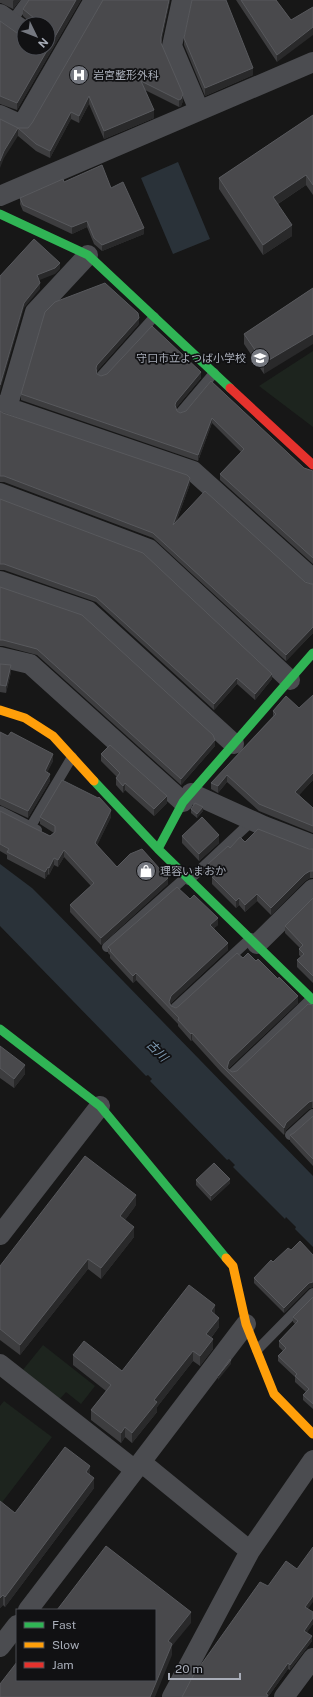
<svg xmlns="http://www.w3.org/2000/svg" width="313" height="1697" viewBox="0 0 313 1697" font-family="'Public Sans','Noto Sans JP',sans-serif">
<rect width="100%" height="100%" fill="#171717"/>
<path fill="#1d241e" d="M 313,351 L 313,427 L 259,386 Z
M 43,1345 L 95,1386 L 81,1404 L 66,1392 L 59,1400 L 22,1371 Z
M 4,1401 L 52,1437 L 0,1505 L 0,1406 Z"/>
<path fill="#2a3239" d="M 178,162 L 210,239 L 173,254 L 141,178 Z
M 0,864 L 32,888 L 49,905 L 313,1176 L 313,1247 L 295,1229 L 296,1227 L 286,1217 L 285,1219 L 233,1167 L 235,1165 L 229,1159 L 227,1160 L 150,1081 L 152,1079 L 148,1075 L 146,1076 L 0,926 Z"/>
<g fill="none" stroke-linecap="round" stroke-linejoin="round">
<path stroke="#4b4c50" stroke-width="10" d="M 11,22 L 27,0
M 102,375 L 154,317
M 181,412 L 214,373
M 0,811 L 37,830
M 31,826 L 72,757
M 189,880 L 252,821
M 107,947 L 186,877
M 175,1008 L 251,938
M 233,1073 L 311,999
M 290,1135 L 313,1114
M 257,1350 L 313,1293"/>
<path stroke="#4b4c50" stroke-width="20" d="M 182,0 L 172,46 L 199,110
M 0,14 L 24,31
M 0,115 L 22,125 L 94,0
M 0,196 L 313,62
M 0,405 L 193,471 L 313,579
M 7,408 L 35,312 L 88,255
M 0,493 L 149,549 L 290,680
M 0,581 L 88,611 L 234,744
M 0,657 L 30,664 L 183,802
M 191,793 L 264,826 L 313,845
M 257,944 L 313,889
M 0,1235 L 100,1106
M 0,1364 L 135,1470 L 28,1610
M 141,1462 L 250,1551
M 135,1470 L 246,1324
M 0,1647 L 17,1625
M 172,1697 L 250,1551 L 313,1460
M 284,1697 L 313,1658"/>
<path stroke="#30b455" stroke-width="9" d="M 0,214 L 88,255 L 230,388
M 94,781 L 158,849 L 313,1000
M 158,849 L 183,802 L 313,653
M 0,1029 L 100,1106 L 226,1258"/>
<path stroke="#ff9f0a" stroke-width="9" d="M 0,710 L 25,718 L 53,736 L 94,781
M 226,1258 L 233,1266 L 246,1324 L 274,1394 L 313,1434"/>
<path stroke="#e5322d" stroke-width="9" d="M 230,388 L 313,465"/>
</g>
<path fill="#3d3d3f" d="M 0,0 L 20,0 L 13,9 L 1,3 L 0,3 Z
M 81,0 L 17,110 L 0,104 L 0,21 L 24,48 L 48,24 L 32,24 L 23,16 L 23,9 Z
M 170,0 L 161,43 L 183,101 L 181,106 L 179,107 L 145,90 L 154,118 L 104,139 L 89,104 L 79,123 L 71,119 L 50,158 L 36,151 L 18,136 L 18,128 L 28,128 Z
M 236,0 L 276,0 L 291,20 L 277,62 Z
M 184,38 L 253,75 L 205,96 L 184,45 Z
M 313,115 L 313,195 L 306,185 L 278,204 L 292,236 L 263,255 L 219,189 L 219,178 Z
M 64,182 L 111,188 L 144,234 L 102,251 L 94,244 L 87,227 L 72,234 L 23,211 L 20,204 L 20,198 Z
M 313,288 L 264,374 L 244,344 L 244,334 Z
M 139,324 L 97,371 L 97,374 L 101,376 L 201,378 L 176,408 L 177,411 L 180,413 L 186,411 L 211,381 L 304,468 L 313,471 L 313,564 L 220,480 L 220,474 L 241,452 L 212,423 L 198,461 L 21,400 L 21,394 Z
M 0,411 L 190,484 L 176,522 L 311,584 L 313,584 L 313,633 L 286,661 L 153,538 L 4,482 L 0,482 Z
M 0,499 L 272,679 L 255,700 L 237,684 L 214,710 L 96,602 L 4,570 L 0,570 Z
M 0,587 L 215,746 L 181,785 L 37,655 L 3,646 L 0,646 Z
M 0,664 L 11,672 L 6,693 L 0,692 Z
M 286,696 L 313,780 L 299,795 L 313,808 L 313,833 L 259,811 L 227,782 L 218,793 L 211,789 L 211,783 L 273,716 L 273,711 Z
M 0,732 L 53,761 L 47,772 L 50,781 L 28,818 L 0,805 Z
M 101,754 L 167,803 L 154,816 L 125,790 L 123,793 L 116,785 L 116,778 L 117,777 L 101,761 Z
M 191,809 L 203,811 L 197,818 L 191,813 Z
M 0,811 L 50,836 L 54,833 L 40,824 L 40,817 L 111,817 L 97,845 L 117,867 L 168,884 L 101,945 L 70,912 L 70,905 L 91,886 L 64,857 L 58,867 L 54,865 L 49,875 L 48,874 L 45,879 L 7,859 L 7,855 L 0,851 Z
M 182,836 L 219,843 L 199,861 L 182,843 Z
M 245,842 L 313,849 L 313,878 L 310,878 L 305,881 L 271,915 L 257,901 L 245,912 L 239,905 L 236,908 L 212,884 L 212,877 L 213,876 L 208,871 L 208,864 L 230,848 Z
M 313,898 L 313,983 L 297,967 L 297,960 L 301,957 L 299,955 L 299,949 L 300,948 L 285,933 L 285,926 Z
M 218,925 L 214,928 L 228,950 L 171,1003 L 170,1005 L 171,1006 L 176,1008 L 179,1006 L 243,958 L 298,1003 L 229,1068 L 228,1069 L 232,1072 L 237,1071 L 313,1005 L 313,1108 L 312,1108 L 309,1109 L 286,1130 L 284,1135 L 221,1072 L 192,1040 L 191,1041 L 178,1026 L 178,1024 L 136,980 L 133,983 L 110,958 L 110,955 L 108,953 L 108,947 Z
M 0,1046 L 25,1074 L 14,1088 L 0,1078 Z
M 313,1116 L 313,1166 L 290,1141 L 290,1135 L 294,1133 Z
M 196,1180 L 230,1183 L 211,1201 L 196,1185 Z
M 136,1205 L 125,1220 L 134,1237 L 101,1279 L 88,1269 L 20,1355 L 0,1340 L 0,1266 Z
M 291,1250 L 313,1255 L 313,1287 L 309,1288 L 284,1313 L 254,1283 L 254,1278 L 273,1262 Z
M 313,1297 L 313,1409 L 303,1400 L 303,1395 L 306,1392 L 295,1382 L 295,1377 L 278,1361 L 278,1356 L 283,1351 L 279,1347 L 279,1341 L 295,1324 L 293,1322 L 293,1317 Z
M 215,1314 L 219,1327 L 211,1338 L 213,1349 L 200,1366 L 193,1361 L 157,1407 L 157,1412 L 132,1443 L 125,1437 L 121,1443 L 91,1420 L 91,1410 L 106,1391 L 73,1365 L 73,1355 L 122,1371 Z
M 90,1475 L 94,1488 L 5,1607 L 3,1605 L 0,1608 L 0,1501 L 15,1513 Z
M 308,1609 L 313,1624 L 307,1632 L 312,1641 L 290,1670 L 288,1669 L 268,1697 L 182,1697 Z"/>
<path fill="#29292a" d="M 14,0 L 20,0 L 13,9 L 13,1 Z
M 76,0 L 81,0 L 17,110 L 17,103 Z
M 169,0 L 170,0 L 161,44 L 161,37 Z
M 313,27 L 313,35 L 277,62 L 277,55 Z
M 253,68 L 253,75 L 205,96 L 205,88 Z
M 183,94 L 183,101 L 181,106 L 179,107 L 179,100 Z
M 89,96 L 89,104 L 79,123 L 79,116 Z
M 154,110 L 154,118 L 104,139 L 104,131 Z
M 71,112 L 71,119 L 50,158 L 50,151 Z
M 18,128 L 18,136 L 4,158 L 0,168 L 0,161 L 4,151 Z
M 306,175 L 306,185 L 273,207 L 273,197 Z
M 87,221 L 87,227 L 72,234 L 72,227 Z
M 292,225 L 292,236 L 263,255 L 263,245 Z
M 144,228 L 144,234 L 102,251 L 102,245 Z
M 60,263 L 60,269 L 55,274 L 37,281 L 37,275 Z
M 40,283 L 40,289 L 24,308 L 0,391 L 0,385 L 24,303 Z
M 139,318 L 139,324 L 97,371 L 96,374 L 96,368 L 97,365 Z
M 313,334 L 313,344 L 264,374 L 264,363 Z
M 201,372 L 201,378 L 176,408 L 175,411 L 175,405 L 176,402 Z
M 212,418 L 212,423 L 198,461 L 198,455 Z
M 190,478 L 190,484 L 173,531 L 173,525 Z
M 313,627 L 313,633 L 286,661 L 286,655 Z
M 11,665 L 11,672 L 6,693 L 6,686 Z
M 272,674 L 272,679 L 255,700 L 255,694 Z
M 237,678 L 237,684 L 214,710 L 214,704 Z
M 215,740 L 215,746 L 181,785 L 181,779 Z
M 53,754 L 53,761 L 45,777 L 45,771 Z
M 313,773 L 313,780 L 295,799 L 295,792 Z
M 50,774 L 50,781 L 28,818 L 28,811 Z
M 227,775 L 227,782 L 218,793 L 218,786 Z
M 125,783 L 125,790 L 123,793 L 123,786 Z
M 167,796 L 167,803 L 154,816 L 154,809 Z
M 203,807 L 203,811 L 197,818 L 197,814 Z
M 111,810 L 111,817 L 95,850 L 95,843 Z
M 219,835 L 219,843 L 199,861 L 199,854 Z
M 64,850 L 64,857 L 58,867 L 58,860 Z
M 54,858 L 54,865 L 49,875 L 49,868 Z
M 48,867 L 48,874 L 45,879 L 45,872 Z
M 310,871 L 310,878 L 305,881 L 271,915 L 271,908 L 305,874 Z
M 168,878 L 168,884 L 101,945 L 101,938 Z
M 257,894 L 257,901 L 245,912 L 245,905 Z
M 239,898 L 239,905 L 236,908 L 236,901 Z
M 218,918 L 218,925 L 210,931 L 210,925 Z
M 228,943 L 228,950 L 171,1003 L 169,1009 L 169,1002 L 171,996 Z
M 136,973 L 136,980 L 133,983 L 133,976 Z
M 298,996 L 298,1003 L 229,1068 L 228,1072 L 227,1068 L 229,1061 Z
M 192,1033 L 192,1040 L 191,1041 L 191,1034 Z
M 25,1065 L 25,1074 L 14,1088 L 14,1079 Z
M 312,1101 L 312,1108 L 309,1109 L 286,1130 L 284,1135 L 284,1128 L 286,1123 L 309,1102 Z
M 230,1179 L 230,1183 L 211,1201 L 211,1196 Z
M 136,1195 L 136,1205 L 120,1227 L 120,1216 Z
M 134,1227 L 134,1237 L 101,1279 L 101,1268 Z
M 88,1259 L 88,1269 L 20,1355 L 20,1345 Z
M 313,1282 L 313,1287 L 309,1288 L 284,1313 L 284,1308 L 309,1283 Z
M 215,1305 L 215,1315 L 211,1311 Z
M 219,1318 L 219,1327 L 206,1344 L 206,1334 Z
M 213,1339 L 213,1349 L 200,1366 L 200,1356 Z
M 193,1351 L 193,1361 L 157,1407 L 157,1412 L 132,1443 L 132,1433 L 154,1400 Z
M 231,1360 L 231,1364 L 218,1380 L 218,1376 Z
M 125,1427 L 125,1437 L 121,1443 L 121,1433 Z
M 90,1466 L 90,1477 L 86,1472 Z
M 94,1478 L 94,1488 L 5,1607 L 5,1597 Z
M 3,1595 L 3,1605 L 0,1608 L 0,1598 Z
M 313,1596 L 313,1602 L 305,1613 L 305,1607 Z
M 191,1612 L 191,1623 L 172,1646 L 172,1655 L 155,1697 L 150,1697 L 168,1641 Z
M 313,1618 L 313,1624 L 304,1636 L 304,1631 Z
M 312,1636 L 312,1641 L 290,1670 L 290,1665 Z
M 288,1663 L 288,1669 L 268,1697 L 266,1697 L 266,1694 Z"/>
<path fill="#49494c" stroke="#58595d" d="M 29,0 L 76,0 L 17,103 L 0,96 L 0,21 L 17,33 L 24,35 L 24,48 L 48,48 L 48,24 L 35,24 L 34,18 L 23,9 Z
M 103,0 L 169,0 L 161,37 L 161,43 L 183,94 L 181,99 L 179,100 L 141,81 L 154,110 L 104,131 L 89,96 L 79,116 L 71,112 L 50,151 L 36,144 L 18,128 L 28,128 L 32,123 Z
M 192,0 L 226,0 L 253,68 L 205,88 L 184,38 Z
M 241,0 L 276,0 L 291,20 L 313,7 L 313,27 L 277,55 Z
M 313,115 L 313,185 L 306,175 L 273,197 L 292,225 L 263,245 L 219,178 Z
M 0,119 L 18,128 L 4,151 L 0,161 Z
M 102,165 L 111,188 L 123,182 L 144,228 L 102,245 L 94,238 L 87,221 L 72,227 L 23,205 L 20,198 L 63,179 L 64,182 Z
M 34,239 L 60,263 L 55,268 L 37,275 L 40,283 L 24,303 L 0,385 L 0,276 Z
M 105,283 L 138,313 L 139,318 L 97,365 L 96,368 L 97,374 L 101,376 L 107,374 L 152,326 L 201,372 L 176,402 L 175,405 L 177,411 L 180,413 L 186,411 L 211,381 L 304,468 L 313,471 L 313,558 L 220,474 L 244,449 L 212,418 L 198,455 L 21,394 L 45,312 L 55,302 Z
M 313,288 L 313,334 L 264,363 L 244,334 Z
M 0,411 L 3,413 L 187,475 L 190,478 L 173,525 L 205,491 L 305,582 L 311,584 L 313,584 L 313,627 L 286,655 L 153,533 L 4,476 L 0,476 Z
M 0,499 L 143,553 L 272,674 L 255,694 L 237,678 L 214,704 L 96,597 L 4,564 L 0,564 Z
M 0,587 L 82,615 L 213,735 L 215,740 L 181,779 L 37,649 L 3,640 L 0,640 Z
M 0,664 L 11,665 L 6,686 L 0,685 Z
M 313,695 L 313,773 L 295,792 L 313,808 L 313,826 L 259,804 L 227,775 L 218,786 L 211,783 L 276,714 L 273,711 L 286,696 L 299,708 Z
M 0,732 L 8,736 L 11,732 L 53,754 L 45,771 L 50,774 L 28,811 L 0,798 Z
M 110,745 L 167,796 L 154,809 L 125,783 L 123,786 L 116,778 L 120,773 L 101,754 Z
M 62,780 L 98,798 L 99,797 L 111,810 L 95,843 L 117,867 L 130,854 L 142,849 L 168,878 L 101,938 L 70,905 L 94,883 L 64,850 L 58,860 L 54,858 L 49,868 L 48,867 L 45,872 L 7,852 L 9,849 L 0,844 L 0,811 L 50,836 L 55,832 L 55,826 L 40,817 Z
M 195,803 L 203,807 L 197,814 L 191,809 Z
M 202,817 L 219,835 L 199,854 L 182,836 Z
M 258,829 L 309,849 L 313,849 L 313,871 L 310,871 L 305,874 L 271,908 L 257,894 L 245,905 L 239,898 L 236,901 L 212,877 L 217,873 L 208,864 L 228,846 L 230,848 L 240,837 L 245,842 Z
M 177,887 L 190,899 L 194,895 L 218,918 L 210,925 L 228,943 L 171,996 L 169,1002 L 171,1006 L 176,1008 L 179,1006 L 237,953 L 243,958 L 248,953 L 256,961 L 258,959 L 278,979 L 279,977 L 298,996 L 229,1061 L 227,1068 L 232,1072 L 237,1071 L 308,1004 L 313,1005 L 313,1101 L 312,1101 L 309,1102 L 286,1123 L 284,1128 L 221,1065 L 192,1033 L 191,1034 L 178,1020 L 179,1018 L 136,973 L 133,976 L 110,951 L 111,950 L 108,947 Z
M 313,898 L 313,976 L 297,960 L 304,954 L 299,949 L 303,945 L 285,926 Z
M 0,1046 L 25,1065 L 14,1079 L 0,1068 Z
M 313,1116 L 313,1159 L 290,1135 L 294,1133 Z
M 85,1156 L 136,1195 L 120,1216 L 134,1227 L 101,1268 L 88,1259 L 20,1345 L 0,1329 L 0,1266 Z
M 214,1163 L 230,1179 L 211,1196 L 196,1180 Z
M 300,1241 L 313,1255 L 313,1282 L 309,1283 L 284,1308 L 254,1278 L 271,1260 L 273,1262 L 288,1248 L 291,1250 Z
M 189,1285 L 215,1305 L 211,1311 L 219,1318 L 206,1334 L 213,1339 L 200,1356 L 193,1351 L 154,1400 L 157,1402 L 132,1433 L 125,1427 L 121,1433 L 91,1410 L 111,1385 L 73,1355 L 84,1341 L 122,1371 Z
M 313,1297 L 313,1404 L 303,1395 L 309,1389 L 295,1376 L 297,1374 L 278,1356 L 286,1348 L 279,1341 L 298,1321 L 293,1317 Z
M 230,1359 L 231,1360 L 218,1376 Z
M 65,1447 L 90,1466 L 86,1472 L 94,1478 L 5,1597 L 3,1595 L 0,1598 L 0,1501 L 15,1513 Z
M 106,1546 L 191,1612 L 168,1641 L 172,1644 L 150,1697 L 0,1697 L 0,1684 L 17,1662 L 17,1680 L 155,1680 L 155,1610 L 57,1610 Z
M 313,1547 L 313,1596 L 305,1607 L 313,1612 L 313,1618 L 304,1631 L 312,1636 L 290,1665 L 288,1663 L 266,1694 L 268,1695 L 267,1697 L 182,1697 L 193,1676 L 260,1582 L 268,1586 L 286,1561 L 297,1569 Z"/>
<defs>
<symbol id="hospital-disc" viewBox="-11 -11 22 22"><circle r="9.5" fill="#757880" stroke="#111113"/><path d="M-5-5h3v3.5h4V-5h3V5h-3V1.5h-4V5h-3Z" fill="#fff"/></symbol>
<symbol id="school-disc" viewBox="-11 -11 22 22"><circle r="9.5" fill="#757880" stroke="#111113"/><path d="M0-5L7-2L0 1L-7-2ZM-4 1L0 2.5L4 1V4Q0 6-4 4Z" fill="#fff"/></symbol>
<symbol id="shop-disc" viewBox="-11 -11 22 22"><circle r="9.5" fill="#757880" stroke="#111113"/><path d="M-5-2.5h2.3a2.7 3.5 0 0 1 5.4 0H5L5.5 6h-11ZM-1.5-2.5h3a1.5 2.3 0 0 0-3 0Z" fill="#fff"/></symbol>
</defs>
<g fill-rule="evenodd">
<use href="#hospital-disc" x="68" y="64" width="22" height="22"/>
<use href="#school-disc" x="249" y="347" width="22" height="22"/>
<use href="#shop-disc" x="135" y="860" width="22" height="22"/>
</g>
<g text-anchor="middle" stroke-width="3.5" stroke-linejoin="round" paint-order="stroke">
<g font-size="11" fill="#a8adb8" stroke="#111113" text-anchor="start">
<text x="93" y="79">岩宮整形外科</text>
<text x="246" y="362" text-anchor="end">守口市立よつば小学校</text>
<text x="160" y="875">理容いまおか</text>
</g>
<g font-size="12" font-style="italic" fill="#7f9bb3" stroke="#111113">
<text transform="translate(157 1051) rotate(45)" y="4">古川</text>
</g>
</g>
<rect x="16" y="1609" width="140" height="72" fill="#111113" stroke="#4d4f55"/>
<rect x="24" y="1622" width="20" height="6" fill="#30b455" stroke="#4d4f55"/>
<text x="52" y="1629" font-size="12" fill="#a8adb8">Fast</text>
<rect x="24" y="1642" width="20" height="6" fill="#ff9f0a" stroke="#4d4f55"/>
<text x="52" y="1649" font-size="12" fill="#a8adb8">Slow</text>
<rect x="24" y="1662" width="20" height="6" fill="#e5322d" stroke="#4d4f55"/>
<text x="52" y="1669" font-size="12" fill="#a8adb8">Jam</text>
<g transform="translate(36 36) rotate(133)"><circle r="19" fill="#111113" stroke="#4d4f55"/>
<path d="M0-3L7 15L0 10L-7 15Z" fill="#757880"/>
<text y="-6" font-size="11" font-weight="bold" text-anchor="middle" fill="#a8adb8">N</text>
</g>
<path d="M169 1673v6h71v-6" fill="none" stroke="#a8adb8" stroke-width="2"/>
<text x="175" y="1673" font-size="12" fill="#a8adb8" stroke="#111113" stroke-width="3" paint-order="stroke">20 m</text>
</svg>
